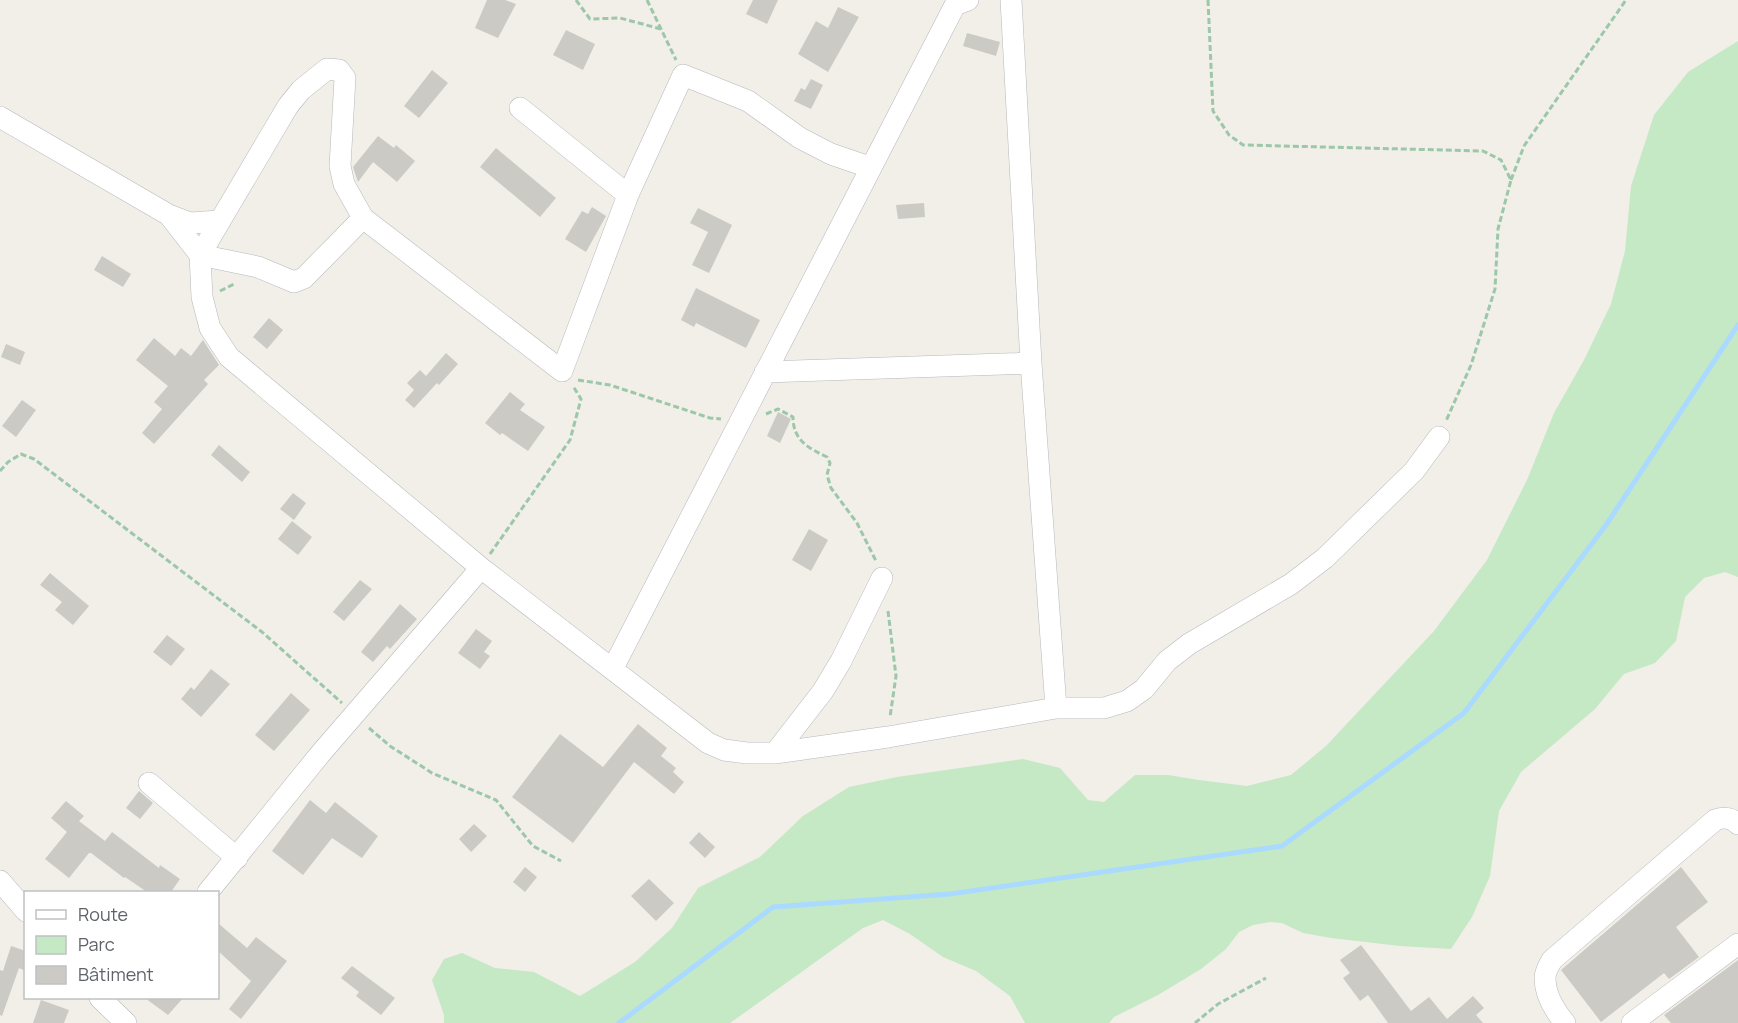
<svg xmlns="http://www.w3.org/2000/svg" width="1738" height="1023" viewBox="0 0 1738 1023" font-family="Manrope,sans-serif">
<rect width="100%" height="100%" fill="#f1efe8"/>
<path fill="#c5e8c5" d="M 1738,41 L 1738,577 L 1725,572 L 1704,578 L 1685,597 L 1676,641 L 1655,663 L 1624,674 L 1595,709 L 1521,772 L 1499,811 L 1490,876 L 1472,917 L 1451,949 L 1400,946 L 1331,938 L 1303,933 L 1282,923 L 1270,922 L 1253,925 L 1239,932 L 1226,949 L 1201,969 L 1158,995 L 1114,1017 L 1109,1023 L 1025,1023 L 1010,996 L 976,971 L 943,957 L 910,934 L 883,920 L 863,928 L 730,1023 L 444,1023 L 444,1015 L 432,980 L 444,959 L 462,953 L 495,968 L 534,972 L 580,996 L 635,962 L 672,928 L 698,888 L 760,857 L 803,816 L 849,787 L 897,777 L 1023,759 L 1060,768 L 1088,800 L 1104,802 L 1135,775 L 1168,775 L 1199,780 L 1247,786 L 1291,775 L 1326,746 L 1434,631 L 1487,560 L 1527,480 L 1554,413 L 1584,360 L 1611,304 L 1625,251 L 1631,186 L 1654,115 L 1688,72 Z"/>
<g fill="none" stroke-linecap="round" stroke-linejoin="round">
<path stroke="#aadaff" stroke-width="5" d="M 619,1023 L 773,907 L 950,894 L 1282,846 L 1464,713 L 1606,525 L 1738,325"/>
</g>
<path fill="#cccac5" d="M 487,0 L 505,0 L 516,4 L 498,38 L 475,28 Z
M 753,0 L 778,0 L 767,24 L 746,14 Z
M 838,7 L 859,17 L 828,72 L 798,54 L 816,21 L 828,28 Z
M 566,30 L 595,44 L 583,70 L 553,55 Z
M 967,33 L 1000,42 L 996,56 L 963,46 Z
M 432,70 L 448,83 L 419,118 L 404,106 Z
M 811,79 L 823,85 L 811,109 L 794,101 L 801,88 L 805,90 Z
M 378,136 L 394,148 L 396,145 L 415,161 L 397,182 L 373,162 L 358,182 L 353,167 Z
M 496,148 L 556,198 L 540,217 L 480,167 Z
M 924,203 L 925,217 L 898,219 L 896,205 Z
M 592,207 L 606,216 L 586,252 L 565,239 L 582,211 L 588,214 Z
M 698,208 L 732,225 L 709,273 L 692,265 L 708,232 L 690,223 Z
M 102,256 L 131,274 L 123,287 L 94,270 Z
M 696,288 L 760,320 L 746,348 L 696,323 L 694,327 L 681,320 Z
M 269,318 L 283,330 L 267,349 L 253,337 Z
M 154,338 L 175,356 L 181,348 L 191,356 L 203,340 L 219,365 L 204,380 L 208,384 L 154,444 L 142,433 L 162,409 L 154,402 L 168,386 L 136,360 Z
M 6,344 L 25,352 L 20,365 L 1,357 Z
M 446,353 L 458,364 L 439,385 L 437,383 L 414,408 L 405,400 L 414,390 L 407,383 L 420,370 L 426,376 Z
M 510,392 L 525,404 L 520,410 L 545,427 L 528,451 L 502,433 L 500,435 L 485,423 Z
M 22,400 L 36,410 L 16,437 L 2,426 Z
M 778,412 L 791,419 L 780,443 L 767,436 Z
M 219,445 L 250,472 L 242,482 L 211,455 Z
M 293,493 L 306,503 L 294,520 L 280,509 Z
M 292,521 L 312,537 L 298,555 L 278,539 Z
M 809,529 L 828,540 L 811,571 L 792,560 Z
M 50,573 L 89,606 L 73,625 L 55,610 L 62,602 L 40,585 Z
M 360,580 L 372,589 L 344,621 L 333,612 Z
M 400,604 L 417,619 L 390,649 L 387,646 L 373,662 L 361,652 Z
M 476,629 L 492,641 L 484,652 L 490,656 L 480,669 L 458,653 Z
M 167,635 L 185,649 L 171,666 L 153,652 Z
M 211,669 L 230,684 L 201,717 L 181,699 L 191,687 L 194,690 Z
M 291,693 L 310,710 L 274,751 L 255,735 Z
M 638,724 L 667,748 L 661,756 L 676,768 L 673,772 L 684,782 L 674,794 L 634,762 L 573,843 L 512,797 L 560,734 L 603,767 Z
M 139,791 L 153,803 L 140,819 L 126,808 Z
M 310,800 L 326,813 L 335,802 L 378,836 L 362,858 L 332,838 L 303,875 L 272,851 Z
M 66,801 L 84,816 L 79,821 L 105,841 L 112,832 L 159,868 L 160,865 L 180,879 L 171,892 L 147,892 L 125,877 L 124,878 L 91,853 L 89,853 L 69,878 L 45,859 L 67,832 L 51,818 Z
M 474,824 L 487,836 L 471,852 L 459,839 Z
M 699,832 L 715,847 L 705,858 L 689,843 Z
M 525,867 L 537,877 L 525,892 L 513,882 Z
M 1681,867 L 1708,902 L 1676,927 L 1699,957 L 1669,979 L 1664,973 L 1601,1022 L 1561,970 Z
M 649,879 L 674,903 L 656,921 L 631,896 Z
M 218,923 L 247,948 L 256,937 L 287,961 L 241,1019 L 229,1009 L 251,981 L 218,951 Z
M 1361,945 L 1411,1011 L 1429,997 L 1447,1019 L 1473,996 L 1484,1008 L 1476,1015 L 1483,1023 L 1388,1023 L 1368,995 L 1360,1001 L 1343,978 L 1350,973 L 1340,960 Z
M 11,946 L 26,951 L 26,971 L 19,968 L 2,1016 L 0,1015 L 0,970 L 3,971 Z
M 1738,960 L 1738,1023 L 1671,1023 L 1664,1015 Z
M 352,966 L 395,998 L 381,1015 L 356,996 L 359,992 L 341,978 Z
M 145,998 L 183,998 L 168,1015 Z
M 41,1000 L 69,1010 L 64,1023 L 33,1023 Z"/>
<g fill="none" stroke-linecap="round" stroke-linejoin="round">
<defs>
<path id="minor" d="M 1011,0 L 1031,363 L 1056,708
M 520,108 L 628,195
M 0,117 L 169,215 L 200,255 L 202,297 L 210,328 L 229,357 L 481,568 L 708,743 L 724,750 L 747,753 L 775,753 L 888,737 L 1056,708 L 1104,708 L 1127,701 L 1144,689 L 1167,661 L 1189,644 L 1291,584 L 1325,558 L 1414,471 L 1439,437
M 169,215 L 190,223 L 220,221 L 288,106 L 301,90 L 327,69 L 339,70 L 345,78 L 340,166 L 344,184 L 363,218 L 562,371 L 628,195 L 683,75 L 748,101 L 800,138 L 831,154 L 869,167
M 220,221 L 200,255 L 258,267 L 294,282 L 304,278 L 363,218
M 765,372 L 1031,363
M 613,668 L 955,5 L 968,0
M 775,753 L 823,691 L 841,661 L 882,578
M 149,783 L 237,858
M 0,881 L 26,911
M 208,892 L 321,753 L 481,568
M 100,998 L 126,1023
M 1565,1023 C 1555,1011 1545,994 1545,978 C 1545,972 1549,965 1552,960 L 1715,820 C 1724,817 1731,817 1738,824
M 1632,1023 L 1738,944"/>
</defs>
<use href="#minor" stroke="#b5b8bc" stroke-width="22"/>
<path stroke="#9cc7a9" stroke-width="3" stroke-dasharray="6 3" stroke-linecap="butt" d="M 576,0 L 590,19 L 620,18 L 661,29
M 647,0 L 676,60
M 1208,0 L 1213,111 L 1229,135 L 1243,145 L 1483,151 L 1501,160 L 1511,180 L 1498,229 L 1495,289 L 1471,365 L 1446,421
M 1511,180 L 1524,146 L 1626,0
M 220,291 L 236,283
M 578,380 L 610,385 L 710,418 L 721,419
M 766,414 L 778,409 L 793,417 C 793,440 808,448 827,457 L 830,463 L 827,475 L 831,488 L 857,523 L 876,561
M 0,471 L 8,462 L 21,454 L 34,459 L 262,632 L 342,703
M 490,554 L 570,440 L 581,399 L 573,386
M 888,611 L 896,676 L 890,717
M 369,728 L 390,746 L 432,773 L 496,800 L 533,846 L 561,861
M 1195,1023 L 1218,1004 L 1266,978"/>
<use href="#minor" stroke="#fff" stroke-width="21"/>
</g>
<rect x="24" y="891" width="195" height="108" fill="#ffffff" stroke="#bfc1c3" stroke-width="1.5"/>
<rect x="36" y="910" width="30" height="9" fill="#ffffff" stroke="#bfc1c3" stroke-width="1.5"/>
<text x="78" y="921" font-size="18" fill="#5f6368">Route</text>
<rect x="36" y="936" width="30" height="18" fill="#c5e8c5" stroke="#bfc1c3" stroke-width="1.5"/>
<text x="78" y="951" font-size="18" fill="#5f6368">Parc</text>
<rect x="36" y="966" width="30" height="18" fill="#cccac5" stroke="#bfc1c3" stroke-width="1.5"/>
<text x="78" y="981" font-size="18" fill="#5f6368">Bâtiment</text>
</svg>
